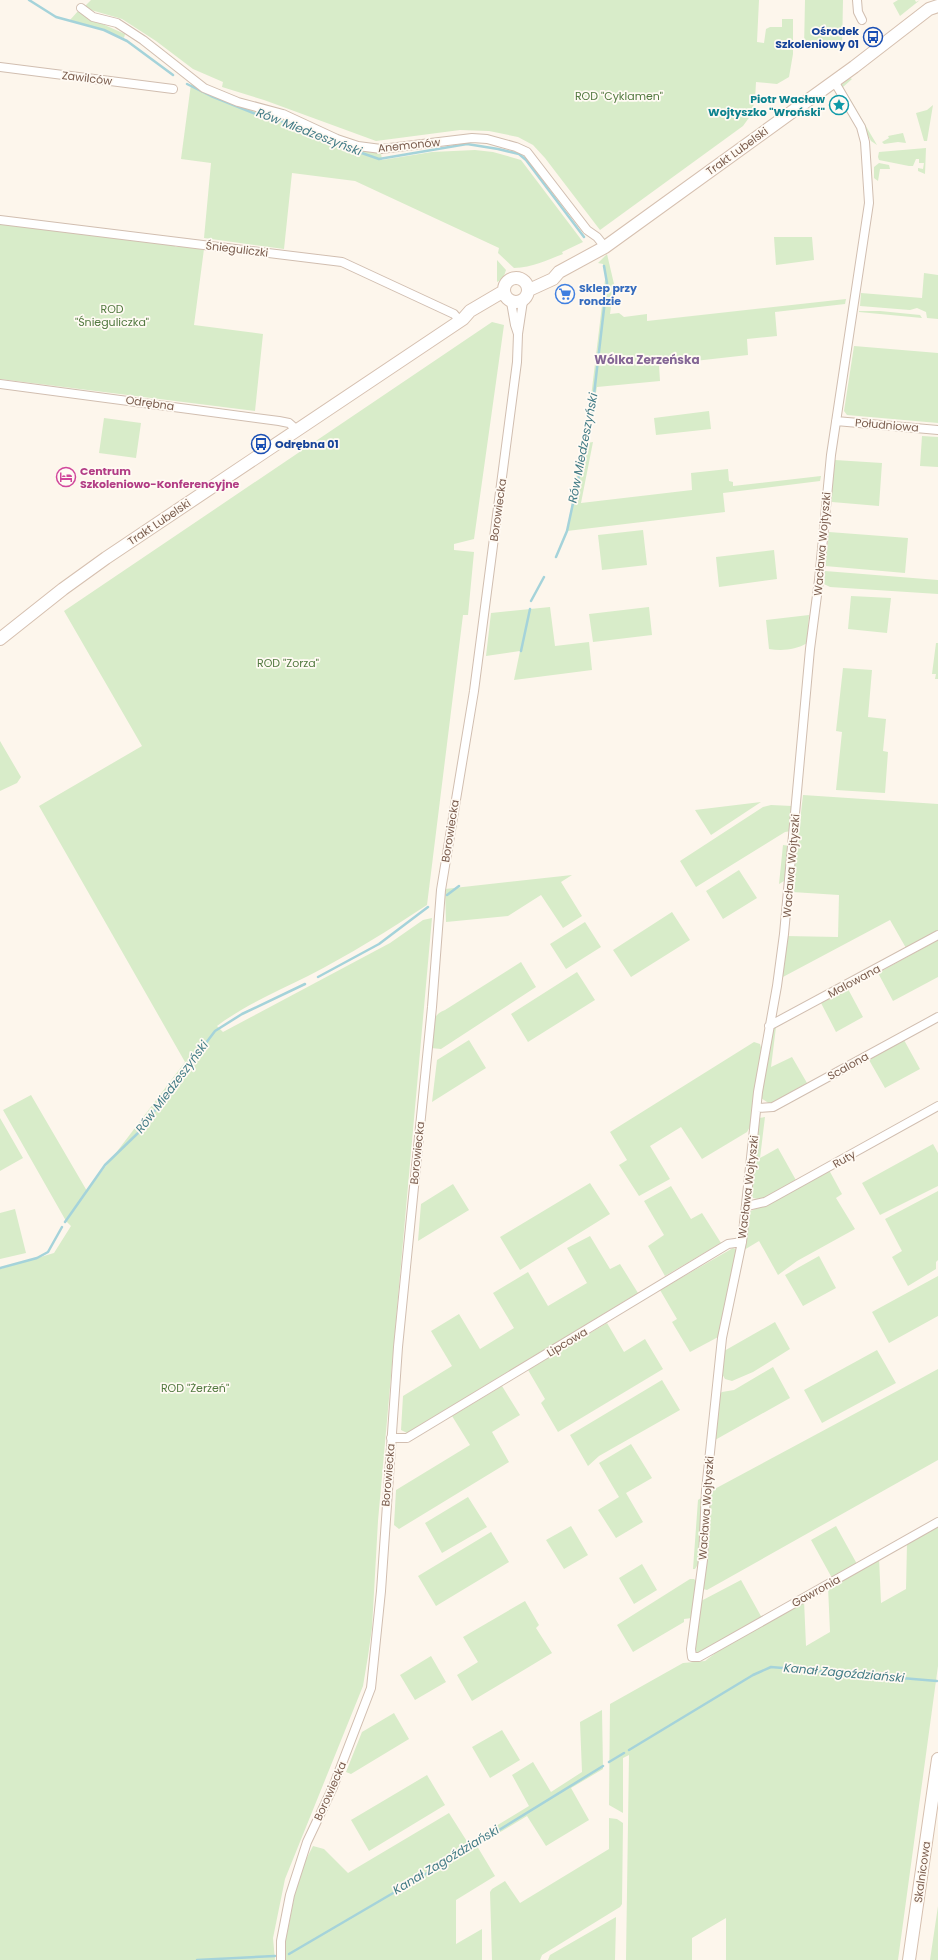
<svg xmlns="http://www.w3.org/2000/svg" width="938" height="1960" viewBox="0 0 938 1960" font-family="Poppins,sans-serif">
<rect width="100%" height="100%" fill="#fdf6ec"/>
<path fill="#d8ecc9" d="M 91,0 L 759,0 L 757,42 L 764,43 L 766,29 L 770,27 L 782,27 L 782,19 L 793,19 L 793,54 L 789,77 L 777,84 L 756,82 L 755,100 L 751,115 L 743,126 L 600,230 L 545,158 L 533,145 L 518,137 L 489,131 L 460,130 L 376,141 L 264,100 L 222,87 L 223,82 L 193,69 L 156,41 L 122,19 L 91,10 L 84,7 Z
M 805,0 L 843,0 L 842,50 L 804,49 Z
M 898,0 L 915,0 L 916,2 L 920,0 L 900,16 L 893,3 Z
M 79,10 L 91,19 L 125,34 L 124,38 L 98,28 L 70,20 Z
M 850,78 L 852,79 L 843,87 L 877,145 L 871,141 L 842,88 L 841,85 Z
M 191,84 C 218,101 252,106 283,117 C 315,130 346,150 381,153 L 382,160 L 432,152 L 475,150 L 493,152 L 521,160 L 583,242 L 562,252 L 563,254 C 545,261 533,267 514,268 L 498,253 L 499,248 L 355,181 L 292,173 L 284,249 L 204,238 L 211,163 L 181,159 Z
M 933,105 L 927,141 L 924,141 L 916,113 L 927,110 Z
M 903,133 L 906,143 L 898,142 L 884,144 L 882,142 L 889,138 L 888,136 Z
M 926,148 L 925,174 L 918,171 L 918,168 L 923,169 L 924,163 L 919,163 L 919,159 L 916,159 L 913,166 L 909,166 L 879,160 L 878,157 L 879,152 Z
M 879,163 L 889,165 L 890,169 L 880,169 L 878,181 L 874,178 L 874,167 Z
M 0,224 L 173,245 L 176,247 L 180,246 L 204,249 L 194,325 L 263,334 L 255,411 L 0,379 Z
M 774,237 L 812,237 L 814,260 L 776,265 Z
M 607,254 L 614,284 L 610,314 L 619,313 L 624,317 L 647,314 L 647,321 L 846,299 L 845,304 L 775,312 L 777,336 L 747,339 L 748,355 L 659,365 L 660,381 L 597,387 L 587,443 L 593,442 L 581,503 L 692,490 L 691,473 L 728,469 L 729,481 L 733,482 L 733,486 L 821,476 L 820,481 L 723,493 L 725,512 L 567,531 L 582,444 L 588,422 L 605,280 L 607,280 L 603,264 L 598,263 Z
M 497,260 L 506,270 L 503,279 L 497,282 Z
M 924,273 L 938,275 L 938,319 L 927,318 L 926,312 L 917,308 L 910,310 L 860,306 L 861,293 L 922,298 Z
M 859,311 L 880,311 L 920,315 L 922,318 L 859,312 Z
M 492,322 L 504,325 L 474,539 L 454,544 L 454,550 L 474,552 L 468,615 L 463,615 L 427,905 C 389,930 349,955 308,976 C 278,991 245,1005 217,1026 L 223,1032 L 390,943 L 423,920 L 432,918 L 378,1521 L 372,1628 L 368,1656 L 363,1686 L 285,1879 L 273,1938 L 275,1960 L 0,1960 L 0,1269 L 54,1253 L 71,1226 L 66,1221 L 3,1110 L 31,1095 L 87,1191 L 185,1062 L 39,806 L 142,746 L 64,611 Z
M 854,346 L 938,353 L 938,423 L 847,415 L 844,411 Z
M 709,411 L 711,429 L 656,435 L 654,418 Z
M 104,418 L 141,423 L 136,458 L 99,453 Z
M 922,436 L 938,437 L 938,467 L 920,466 Z
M 835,460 L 882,463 L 879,506 L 832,502 L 830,500 Z
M 643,530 L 647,565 L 602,570 L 598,535 Z
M 829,532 L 908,538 L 905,573 L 825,566 Z
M 774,550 L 777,579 L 719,587 L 716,557 Z
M 825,571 L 938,580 L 938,594 L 830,587 L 824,584 Z
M 851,596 L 891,598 L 887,633 L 848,629 Z
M 550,607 L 555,646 L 589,642 L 592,670 L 514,680 L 520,651 L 486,656 L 491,613 Z
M 649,607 L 652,635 L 593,642 L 589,614 Z
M 809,615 L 807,643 C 796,650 782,651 769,649 L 766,620 Z
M 936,643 L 938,643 L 938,679 L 935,679 L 936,674 L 932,674 Z
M 843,668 L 872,670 L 868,717 L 886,719 L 883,751 L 888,752 L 885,793 L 836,790 L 842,732 L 836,731 Z
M 0,741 L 21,777 L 17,783 L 0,791 Z
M 803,795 L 938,804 L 938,931 L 906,948 L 890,920 L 781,978 L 786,936 L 838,937 L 839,895 L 792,892 Z
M 761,802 L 711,835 L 695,810 Z
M 771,805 L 792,806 L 791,831 L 785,832 L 696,887 L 680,861 L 763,807 Z
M 783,845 L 790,846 L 784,881 L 779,884 Z
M 739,870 L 757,898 L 723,919 L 706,891 Z
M 572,875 L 561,882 L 582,916 L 563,928 L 541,895 L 508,916 L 446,922 L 445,889 Z
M 672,912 L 690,940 L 631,977 L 613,950 Z
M 585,922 L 601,947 L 566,969 L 550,944 Z
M 938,940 L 938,977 L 893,1001 L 878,973 Z
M 521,962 L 536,987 L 441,1049 L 431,1048 C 432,1033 429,1015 445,1010 Z
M 577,972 L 595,1000 L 528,1042 L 511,1014 Z
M 848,989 L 863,1017 L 836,1032 L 821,1003 Z
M 776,1027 L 771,1067 L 792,1057 L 807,1083 L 770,1104 L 761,1098 L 773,1028 Z
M 469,1040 L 486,1068 L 432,1102 L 437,1060 Z
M 904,1040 L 920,1069 L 885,1088 L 869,1060 Z
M 754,1042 L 760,1044 L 762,1051 L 751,1125 L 747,1132 L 702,1159 L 681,1127 L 650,1146 L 670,1179 L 639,1196 L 619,1165 L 627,1160 L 610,1132 Z
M 765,1117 L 760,1158 L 778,1148 L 797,1182 C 785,1189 768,1203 753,1198 L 751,1191 L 759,1118 Z
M 0,1118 L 23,1158 L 0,1171 Z
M 933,1144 L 938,1153 L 938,1186 L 880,1215 L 862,1183 Z
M 829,1170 L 842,1194 L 836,1198 L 855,1229 L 797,1261 L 778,1275 L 759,1241 L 744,1250 L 749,1212 Z
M 590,1183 L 610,1214 L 520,1270 L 500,1237 Z
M 453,1184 L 469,1210 L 418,1241 L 421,1204 Z
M 671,1186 L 691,1219 L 702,1213 L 721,1243 L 665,1276 L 648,1246 L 664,1235 L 644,1201 Z
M 938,1191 L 938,1260 L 936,1262 L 936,1269 L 908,1286 L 892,1257 L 902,1251 L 885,1219 Z
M 15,1209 L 26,1253 L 0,1259 L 0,1213 Z
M 590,1236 L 610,1269 L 620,1264 L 638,1293 L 407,1433 L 401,1430 L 403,1396 L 452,1366 L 431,1331 L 459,1314 L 480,1349 L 514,1328 L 493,1293 L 528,1272 L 548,1306 L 587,1283 L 567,1248 Z
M 733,1248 L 737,1250 L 720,1336 L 690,1352 L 672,1322 L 677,1319 L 660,1290 Z
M 819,1256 L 836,1288 L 803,1306 L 785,1275 Z
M 938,1276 L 938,1316 L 889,1343 L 872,1312 Z
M 775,1322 L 790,1349 L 753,1372 L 732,1381 L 725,1379 L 721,1372 L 724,1351 Z
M 607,1323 L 624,1352 L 645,1339 L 663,1369 L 558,1432 L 541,1403 L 545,1399 L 528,1370 Z
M 877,1350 L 896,1383 L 822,1423 L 804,1390 Z
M 773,1367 L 790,1398 L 715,1440 L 717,1396 L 722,1392 L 734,1390 Z
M 938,1369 L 938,1460 L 707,1590 L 703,1589 L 709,1492 Z
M 662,1380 L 680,1410 L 599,1456 L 588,1466 L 570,1435 Z
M 502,1386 L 520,1415 L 492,1432 L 509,1462 L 399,1529 L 394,1525 L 396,1490 L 470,1445 L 452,1416 Z
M 631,1444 L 652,1478 L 626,1493 L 643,1522 L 616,1538 L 598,1510 L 619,1497 L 599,1463 Z
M 468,1497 L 487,1527 L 442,1553 L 425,1523 Z
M 701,1498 L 703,1500 C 703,1517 706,1556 695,1569 L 693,1569 L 698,1500 Z
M 938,1525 L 938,1666 L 898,1960 L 726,1960 L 726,1918 L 692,1938 L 692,1960 L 626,1960 L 629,1755 L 623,1758 L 623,1813 L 609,1805 L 610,1704 L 683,1663 L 705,1661 L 730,1642 L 804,1600 L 806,1646 L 830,1632 L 828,1586 L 879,1557 L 881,1603 L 906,1589 L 907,1543 Z
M 571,1526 L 588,1555 L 564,1569 L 546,1540 Z
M 836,1526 L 857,1564 L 832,1578 L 811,1540 Z
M 491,1532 L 509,1562 L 436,1606 L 418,1576 Z
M 642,1564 L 657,1590 L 634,1604 L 619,1578 Z
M 690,1579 L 694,1579 L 697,1582 L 692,1618 L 684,1619 L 684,1622 L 633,1652 L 617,1625 Z
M 741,1580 L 762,1618 L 698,1653 L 695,1651 L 694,1647 L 701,1601 Z
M 525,1601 L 539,1625 L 536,1628 L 552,1653 L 472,1701 L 457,1675 L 478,1662 L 463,1637 Z
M 431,1656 L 446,1682 L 415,1700 L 400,1675 Z
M 602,1710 L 603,1769 L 571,1788 L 589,1820 L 546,1846 L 527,1816 L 477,1846 L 495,1876 L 456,1900 L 456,1944 L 482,1929 L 482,1960 L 285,1960 L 286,1939 L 299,1873 L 313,1846 L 324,1849 L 348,1873 L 449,1813 L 468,1843 L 529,1806 L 512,1775 L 533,1762 L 551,1792 L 582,1772 L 580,1722 Z
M 394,1713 L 409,1739 L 351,1774 L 346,1772 L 362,1732 Z
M 502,1730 L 520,1760 L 490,1778 L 472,1747 Z
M 427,1775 L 445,1805 L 369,1851 L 351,1820 Z
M 609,1818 L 617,1819 L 623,1823 L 622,1904 L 620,1907 L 542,1955 L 540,1960 L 492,1960 L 490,1892 L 492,1889 L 505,1881 L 520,1903 L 609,1849 Z
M 938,1906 L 938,1960 L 930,1960 Z
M 616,1917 L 615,1960 L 548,1960 L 550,1955 Z"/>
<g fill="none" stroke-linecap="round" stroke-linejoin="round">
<path stroke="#a5d3da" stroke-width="2.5" d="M 29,0 L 56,17 L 104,30 L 127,41 L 173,75
M 187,84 L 211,96 L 258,115 L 277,119 L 304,133 L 379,159 L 467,144 L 498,149 L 519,154 L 526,160 L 584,237
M 556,557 L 567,531 L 591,420 L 607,283 L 604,266
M 531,601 L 544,577
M 521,651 L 530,609
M 447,895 L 459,886
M 318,977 L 379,944 L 428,907
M 65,1222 L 105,1165 L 138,1133 L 215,1031 L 242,1014 L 305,984
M 0,1268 L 37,1258 L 48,1252 L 62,1227
M 629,1750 L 753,1675 L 771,1667 L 937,1681
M 609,1762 L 624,1753
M 289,1954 L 470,1848 L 603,1766
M 197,1960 L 275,1956"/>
<defs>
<path id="street" d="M 857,0 L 858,12 L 862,20
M 81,8 L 93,17 L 117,23 L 143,40 L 204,88 L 238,102 L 283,114 L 337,139 L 358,146 L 381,149 L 472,138 L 487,139 L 516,147 L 527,152 L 587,230 L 597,237 L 605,247
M 0,67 L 173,89
M 834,81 L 861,127 L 865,142 L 869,203 L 831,455 L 819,580 L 810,649 L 784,934 L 777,986 L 758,1092 L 742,1242 L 722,1338 L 706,1490 L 703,1560 L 691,1649 L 692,1657 L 699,1657 L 938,1522
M 0,220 L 342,262 L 454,314 L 460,321
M 511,302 L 515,325 L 518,334
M 0,384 L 279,421 L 289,423 L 297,430
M 836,421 L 938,430
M 769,1026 L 938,935
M 757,1108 L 773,1107 L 938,1017
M 747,1206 L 765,1202 L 938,1106
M 391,1438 L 407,1438 L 728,1244 L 742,1242
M 281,1960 L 281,1941 L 290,1895 L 307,1842 L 333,1787 L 371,1688 L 381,1591 L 398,1347 L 432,1007 L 441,890 L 474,691 L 517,362 L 518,334 L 523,301"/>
<path id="secondary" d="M504 290a12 12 0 1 1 24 0a12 12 0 1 1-24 0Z
M 529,290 L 553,279 L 559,272 L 605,247 L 854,67 L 929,9 L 938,6
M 0,639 L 63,589 L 106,558 L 463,319 L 470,311 L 504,291
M 909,1960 L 938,1759"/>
</defs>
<use href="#street" stroke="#d1beb0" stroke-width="10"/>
<use href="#secondary" stroke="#d6c0b0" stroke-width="14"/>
<use href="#street" stroke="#fff" stroke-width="8"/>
<use href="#secondary" stroke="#fff" stroke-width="12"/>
</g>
<defs>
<symbol id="bus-ring" viewBox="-11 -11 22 22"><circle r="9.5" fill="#fffaf3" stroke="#1a4fb4" stroke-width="1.5"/><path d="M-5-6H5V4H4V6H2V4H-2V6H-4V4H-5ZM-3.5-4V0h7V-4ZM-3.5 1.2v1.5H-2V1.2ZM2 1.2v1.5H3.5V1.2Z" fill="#1a4fb4"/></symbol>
<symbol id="sight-ring" viewBox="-11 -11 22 22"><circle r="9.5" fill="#fffaf3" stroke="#0f9aa8" stroke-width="1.5"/><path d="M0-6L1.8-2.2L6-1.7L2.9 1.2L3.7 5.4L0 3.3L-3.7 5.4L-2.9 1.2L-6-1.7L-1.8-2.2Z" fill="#0f9aa8"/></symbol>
<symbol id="supermarket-ring" viewBox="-11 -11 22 22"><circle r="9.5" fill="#fffaf3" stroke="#3f7fe0" stroke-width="1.5"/><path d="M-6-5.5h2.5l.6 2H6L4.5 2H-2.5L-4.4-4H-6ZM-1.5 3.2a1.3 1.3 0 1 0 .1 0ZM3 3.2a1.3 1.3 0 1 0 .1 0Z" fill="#3f7fe0"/></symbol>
<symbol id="hotel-ring" viewBox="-11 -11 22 22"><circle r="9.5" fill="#fffaf3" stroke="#d1479c" stroke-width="1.5"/><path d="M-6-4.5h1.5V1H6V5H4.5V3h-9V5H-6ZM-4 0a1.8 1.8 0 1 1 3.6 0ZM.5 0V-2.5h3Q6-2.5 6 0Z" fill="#d1479c"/></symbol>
</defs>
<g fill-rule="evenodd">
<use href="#bus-ring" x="862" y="26" width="22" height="22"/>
<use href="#sight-ring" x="828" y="94" width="22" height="22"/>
<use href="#supermarket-ring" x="554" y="283" width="22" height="22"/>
<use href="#bus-ring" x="250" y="433" width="22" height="22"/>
<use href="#hotel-ring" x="55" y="466" width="22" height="22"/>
</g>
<g text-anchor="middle" stroke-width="3.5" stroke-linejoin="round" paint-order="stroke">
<g font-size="11" font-weight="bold" fill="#164399" stroke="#fffaf3" text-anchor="end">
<text x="859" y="35">Ośrodek<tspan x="859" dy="13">Szkoleniowy 01</tspan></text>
<text x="275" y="448" text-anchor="start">Odrębna 01</text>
</g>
<g font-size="11" fill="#7a5c4d" stroke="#fffaf3">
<text transform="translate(87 78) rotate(7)" y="4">Zawilców</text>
<text transform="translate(409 145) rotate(-6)" y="4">Anemonów</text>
<text transform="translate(737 151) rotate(-36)" y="4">Trakt Lubelski</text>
<text transform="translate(237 249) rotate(7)" y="4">Śnieguliczki</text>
<text transform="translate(150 403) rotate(8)" y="4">Odrębna</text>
<text transform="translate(887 425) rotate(5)" y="4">Południowa</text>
<text transform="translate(498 510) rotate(-82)" y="4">Borowiecka</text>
<text transform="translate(159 522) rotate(-34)" y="4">Trakt Lubelski</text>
<text transform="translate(822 544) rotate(-85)" y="4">Wacława Wojtyszki</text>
<text transform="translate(450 831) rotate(-81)" y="4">Borowiecka</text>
<text transform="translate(791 866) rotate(-85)" y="4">Wacława Wojtyszki</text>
<text transform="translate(854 981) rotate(-28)" y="4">Malowana</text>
<text transform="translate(848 1066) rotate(-29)" y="4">Scalona</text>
<text transform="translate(417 1153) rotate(-84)" y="4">Borowiecka</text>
<text transform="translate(844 1159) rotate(-29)" y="4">Ruty</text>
<text transform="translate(748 1187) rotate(-83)" y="4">Wacława Wojtyszki</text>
<text transform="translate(567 1342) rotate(-31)" y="4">Lipcowa</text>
<text transform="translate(388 1475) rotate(-85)" y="4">Borowiecka</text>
<text transform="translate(706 1508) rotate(-86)" y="4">Wacława Wojtyszki</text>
<text transform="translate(816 1591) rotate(-29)" y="4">Gawronia</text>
<text transform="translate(330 1791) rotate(-66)" y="4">Borowiecka</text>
<text transform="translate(922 1872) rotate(-82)" y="4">Skalnicowa</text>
</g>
<g font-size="11" fill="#537a41" stroke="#fffaf3">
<text x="619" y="100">ROD "Cyklamen"</text>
<text x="112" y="313">ROD<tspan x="112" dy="13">"Śnieguliczka"</tspan></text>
<text x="288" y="667">ROD "Zorza"</text>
<text x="195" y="1392">ROD "Żerżeń"</text>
</g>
<g font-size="11" font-weight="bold" fill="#0d838f" stroke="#fffaf3" text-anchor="end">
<text x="825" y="103">Piotr Wacław<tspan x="825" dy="13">Wojtyszko "Wroński"</tspan></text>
</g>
<g font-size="11" font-weight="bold" fill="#366cbe" stroke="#fffaf3" text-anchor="start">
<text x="579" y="292">Sklep przy<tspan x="579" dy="13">rondzie</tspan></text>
</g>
<g font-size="11" font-weight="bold" fill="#b23c85" stroke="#fffaf3" text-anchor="start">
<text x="80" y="475">Centrum<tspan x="80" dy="13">Szkoleniowo-Konferencyjne</tspan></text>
</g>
<g font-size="12" font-style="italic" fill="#437c86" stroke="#fffaf3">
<text transform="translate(309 132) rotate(21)" y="4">Rów Miedzeszyński</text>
<text transform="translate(583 448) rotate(-79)" y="4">Rów Miedzeszyński</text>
<text transform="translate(172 1087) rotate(-53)" y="4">Rów Miedzeszyński</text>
<text transform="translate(844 1673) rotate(5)" y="4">Kanał Zagoździański</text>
<text transform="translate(446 1860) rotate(-31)" y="4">Kanał Zagoździański</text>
</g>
<g font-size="12" font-weight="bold" fill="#846695" stroke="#fffaf3">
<text x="647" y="364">Wólka Zerzeńska</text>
</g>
</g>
</svg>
